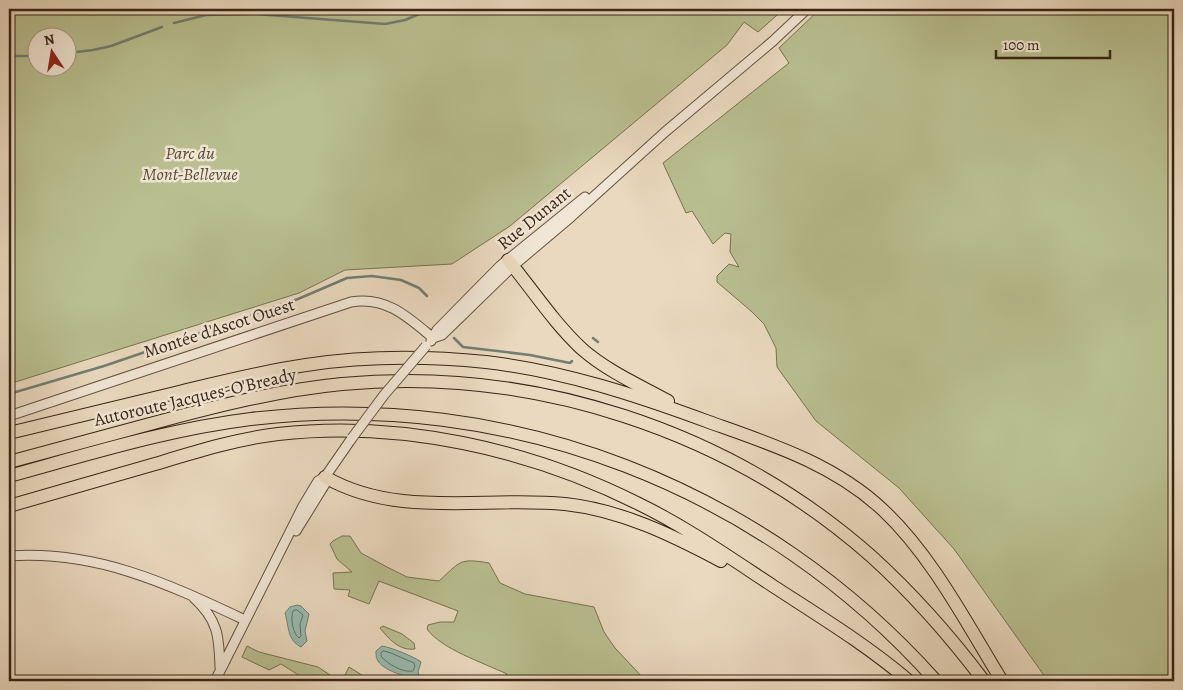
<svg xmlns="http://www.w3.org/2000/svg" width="1183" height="690" viewBox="0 0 1183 690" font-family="Alegreya,serif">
<rect width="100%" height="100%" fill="#ead9bf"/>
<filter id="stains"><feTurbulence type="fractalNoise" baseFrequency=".004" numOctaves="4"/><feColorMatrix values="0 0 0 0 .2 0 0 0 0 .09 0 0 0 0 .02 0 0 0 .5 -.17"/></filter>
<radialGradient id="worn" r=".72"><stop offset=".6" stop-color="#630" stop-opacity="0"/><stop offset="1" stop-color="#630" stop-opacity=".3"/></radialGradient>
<path fill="#b9bf90" stroke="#787252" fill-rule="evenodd" d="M 9,9 L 784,9 L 758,32 L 744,22 L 727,45 L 510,226 L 452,264 L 345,270 L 299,293 L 9,384 ZM 38,38 L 68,38 L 68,68 L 38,68 Z
M 820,9 L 1174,9 L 1174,681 L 1048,681 L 954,549 L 899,488 L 816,421 L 777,367 L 776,348 L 764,324 L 751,311 L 717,282 L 717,276 L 729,264 L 739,267 L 730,252 L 731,234 L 725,233 L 713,244 L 692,211 L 686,213 L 663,163 L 789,63 L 779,48 Z
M 342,536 L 350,536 L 361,553 L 387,567 L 407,577 L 439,581 C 461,561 459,558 489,563 L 500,583 L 525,594 L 594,607 L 604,632 L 615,648 L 646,681 L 500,681 L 507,674 C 484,663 441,649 427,629 L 428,625 L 440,622 L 454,622 L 458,611 L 379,581 L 369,604 L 348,596 L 350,590 L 334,589 L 333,573 L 352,572 L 337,559 L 330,544 L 333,541 Z
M 383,626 L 402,634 L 414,643 L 415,649 C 399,651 389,639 380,628 Z
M 247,646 L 259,652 L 318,667 L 339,681 L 300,681 L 300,676 L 281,664 L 269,670 L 242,657 Z
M 349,667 L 365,677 L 365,681 L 339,681 L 345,675 Z"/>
<path fill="#98bab0" stroke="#727e72" d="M 297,605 L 301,606 L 309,614 L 305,631 L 307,641 L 301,647 C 287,640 289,626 285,613 L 290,607 Z
M 382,646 C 390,647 415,657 421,662 L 418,672 L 420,678 C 409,679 381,670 377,659 C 376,658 376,653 376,651 Z"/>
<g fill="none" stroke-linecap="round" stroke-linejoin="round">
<path stroke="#687062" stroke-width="1" d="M 297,610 L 303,615 L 300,624 L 301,636 L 299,638 C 293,634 290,618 293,611 Z
M 384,651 L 391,653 L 414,663 L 415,666 L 413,671 C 403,673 387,664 381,656 L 381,653 Z"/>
<path stroke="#727e72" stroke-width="2.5" d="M 174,23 L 206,15 L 256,14 L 385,24 L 405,20 L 431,9
M 68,53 L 93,50 L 111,46 L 162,27
M 9,58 L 13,56 L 38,56
M 454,338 L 463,347 L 530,355 L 570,363 L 572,361
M 593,338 L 598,342
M 9,394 L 104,366 L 151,350 L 298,299 L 347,278 L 372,276 L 401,280 L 419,288 L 427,296"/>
<defs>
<path id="minor" d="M 433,338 L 442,335 L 513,266 L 571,217 L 665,132 L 773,41 L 807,9
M 431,341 L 437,330 L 500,266 L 585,197
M 9,416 L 351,302 C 386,296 408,317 433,338
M 296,531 L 325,484 L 325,477
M 9,556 C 97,550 168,584 245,620
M 194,598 C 218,620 219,636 220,667
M 215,681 L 303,506 L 318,481 L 325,477 L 352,438"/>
<path id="highway" d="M 508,260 C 532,289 554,323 582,349 C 607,371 639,385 668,401
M 9,433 C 65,419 122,406 179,392 C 221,382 263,371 306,365 C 365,356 426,356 486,362 C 563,371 636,395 709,422 C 771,444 834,464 883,510 C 932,556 967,624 1002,681
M 9,462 C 60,448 110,435 161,421 C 221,405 280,390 342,384 C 532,366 728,430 871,556 C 913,594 950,636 984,681
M 9,476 C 89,454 169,429 251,419 C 509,388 764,488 936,681
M 325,477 C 398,519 485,496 565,504 C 621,510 672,535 721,561
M 9,506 C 57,492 106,478 155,464 C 195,452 236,439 278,434 C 400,420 530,449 639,504 C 686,527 729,557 773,586 C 819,616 867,645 909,681"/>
</defs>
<use href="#minor" stroke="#645240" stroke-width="11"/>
<use href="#highway" stroke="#382515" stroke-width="14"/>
<use href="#minor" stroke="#f1e6d5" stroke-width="9"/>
<use href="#highway" stroke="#ead9bf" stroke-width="12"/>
<defs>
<path id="minor-bridge" d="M 352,438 L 384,395 L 426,346"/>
</defs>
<use href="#minor-bridge" stroke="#645240" stroke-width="11" stroke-linecap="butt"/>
<use href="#minor-bridge" stroke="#f1e6d5" stroke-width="9"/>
</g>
<g text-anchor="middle" stroke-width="5" stroke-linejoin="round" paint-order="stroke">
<g font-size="18" font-style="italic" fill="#584c34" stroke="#f1e6d5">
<text x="190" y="159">Parc du<tspan x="190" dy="21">Mont-Bellevue</tspan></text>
</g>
<g font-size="18" fill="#382515" stroke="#f1e6d5">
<text transform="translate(534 218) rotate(-39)" y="6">Rue Dunant</text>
<text transform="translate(219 328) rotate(-18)" y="6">Montée d'Ascot Ouest</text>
<text transform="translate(195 397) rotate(-13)" y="6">Autoroute Jacques-O'Bready</text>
</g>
</g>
<rect width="1183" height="690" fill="none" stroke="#ead9bf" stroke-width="30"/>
<rect x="10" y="10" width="1163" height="670" fill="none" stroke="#382515" stroke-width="2.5"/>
<rect x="15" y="15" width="1153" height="660" fill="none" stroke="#382515"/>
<g transform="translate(52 52) rotate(348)"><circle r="24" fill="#f1e6d5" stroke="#a79988"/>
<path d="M0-4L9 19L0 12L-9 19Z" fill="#8f2418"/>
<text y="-8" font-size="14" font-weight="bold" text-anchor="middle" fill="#382515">N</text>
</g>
<path d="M996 50v8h114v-8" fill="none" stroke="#382515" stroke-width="2.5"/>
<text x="1003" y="50" font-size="15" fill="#382515" stroke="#f1e6d5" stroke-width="4" paint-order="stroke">100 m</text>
<rect width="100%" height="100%" filter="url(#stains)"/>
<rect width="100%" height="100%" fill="url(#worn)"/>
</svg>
